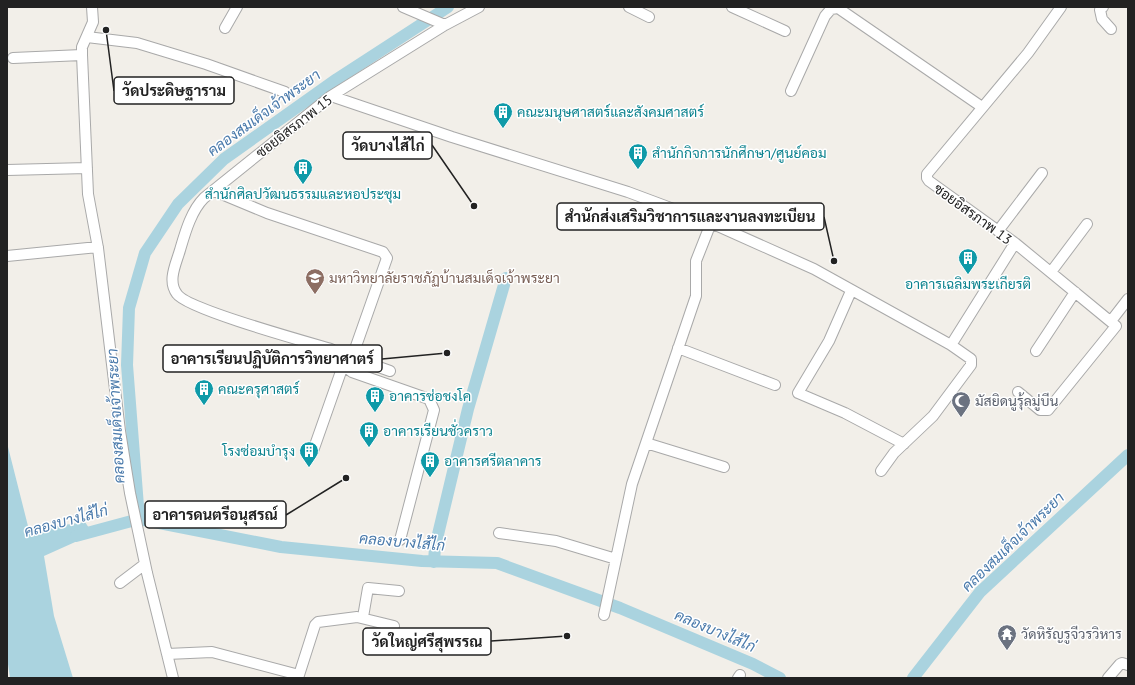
<svg xmlns="http://www.w3.org/2000/svg" width="1135" height="685" viewBox="0 0 1135 685" font-family="'PT Sans',Sarabun,sans-serif">
<rect width="100%" height="100%" fill="#f2efe9"/>
<path fill="#aad3df" d="M 7,443 L 29,530 L 85,522 L 93,534 L 44,556 L 54,616 L 73,678 L 10,678 L 7,657 Z"/>
<g fill="none" stroke-linecap="round" stroke-linejoin="round">
<path stroke="#aad3df" stroke-width="12" d="M 139,519 L 127,365 L 129,308 L 145,253 L 178,204 L 224,159 L 337,79 L 448,7
M 76,536 L 139,519 L 281,547 L 422,561 L 497,563 L 620,608 L 753,664 L 780,678
M 434,562 L 435,547 L 468,409 L 506,278
M 913,678 L 980,592 L 1128,455"/>
<defs>
<path id="minor" d="M 92,7 L 93,22 L 82,47 L 82,55 L 88,194 L 98,248 L 120,431 L 130,493 L 147,573 L 173,678
M 403,7 L 445,25
M 629,7 L 649,17
M 732,7 L 785,31
M 1103,7 L 1100,10 L 1102,19 L 1111,29
M 225,28 L 237,7
M 87,37 L 137,43 L 206,64 L 285,92
M 13,58 L 82,55
M 791,91 L 825,16 L 831,9 L 838,8 L 982,107
M 331,96 L 452,137 L 628,192 L 711,223 L 814,269 L 951,345 L 971,359 L 971,365 L 933,416 L 894,453 L 881,471
M 7,170 L 87,168
M 214,191 L 267,213 L 383,252 L 387,258 L 355,349 L 345,360 L 313,451
M 998,231 L 1042,173
M 7,256 L 98,247
M 1051,272 L 1087,224
M 851,291 L 829,341 L 798,393 L 845,413 L 904,444
M 1111,321 L 1128,299
M 951,345 L 1015,243
M 678,348 L 775,385
M 1036,351 L 1075,292
M 348,356 L 390,371
M 1018,392 L 1040,410 L 1048,410 L 1116,326 L 1015,243 L 929,181 L 927,178 L 927,174 L 1028,53 L 1061,7
M 646,443 L 724,467
M 499,533 L 556,541 L 616,559
M 400,540 L 434,410 L 429,399 L 352,372 L 343,365 L 341,357 L 331,349 C 307,342 187,309 177,294 C 167,281 176,264 180,250 C 185,233 191,211 204,198 L 331,96 L 445,25 L 479,7
M 120,583 L 145,564
M 604,615 L 632,484 L 696,296 L 696,261 L 711,223
M 363,617 L 368,588 L 399,591
M 167,654 L 212,652 L 299,675 L 298,678
M 299,675 L 315,625 L 318,622 L 357,617 L 394,626
M 738,678 L 740,675
M 1108,678 L 1120,664 L 1122,663 L 1128,665"/>
</defs>
<use href="#minor" stroke="#a9a9a9" stroke-width="12"/>
<use href="#minor" stroke="#fff" stroke-width="10"/>
</g>
<defs>
<symbol id="building-pin" viewBox="-11 -11 22 30"><path d="M0 17L-7.5 6A9.5 9.5 0 1 1 7.5 6Z" fill="#0f9aa8" stroke="#fff"/><path d="M-4-6H4V6H1V3H-1V6H-4ZM-2.5-4.3h1.7v1.8h-1.7ZM.8-4.3h1.7v1.8H.8ZM-2.5-1h1.7V.8h-1.7ZM.8-1h1.7V.8H.8Z" fill="#fff"/></symbol>
<symbol id="university-pin" viewBox="-11 -11 22 30"><path d="M0 17L-7.5 6A9.5 9.5 0 1 1 7.5 6Z" fill="#8d6e63" stroke="#fff"/><path d="M0-5L7-2L0 1L-7-2ZM-4 1L0 2.5L4 1V4Q0 6-4 4Z" fill="#fff"/></symbol>
<symbol id="mosque-pin" viewBox="-11 -11 22 30"><path d="M0 17L-7.5 6A9.5 9.5 0 1 1 7.5 6Z" fill="#6b7280" stroke="#fff"/><path d="M3.5-4.9A6 6 0 1 0 3.5 4.9A5 5 0 1 1 3.5-4.9Z" fill="#fff"/></symbol>
<symbol id="temple-pin" viewBox="-11 -11 22 30"><path d="M0 17L-7.5 6A9.5 9.5 0 1 1 7.5 6Z" fill="#6b7280" stroke="#fff"/><path d="M0-6L5-2H3V0L6.5 2.5H4V6H1.5V3h-3V6H-4V2.5H-6.5L-3 0V-2H-5Z" fill="#fff"/></symbol>
</defs>
<g fill-rule="evenodd">
<use href="#building-pin" x="492" y="101" width="22" height="30"/>
<use href="#building-pin" x="627" y="142" width="22" height="30"/>
<use href="#building-pin" x="292" y="157" width="22" height="30"/>
<use href="#building-pin" x="957" y="247" width="22" height="30"/>
<use href="#university-pin" x="304" y="267" width="22" height="30"/>
<use href="#building-pin" x="193" y="378" width="22" height="30"/>
<use href="#building-pin" x="364" y="385" width="22" height="30"/>
<use href="#mosque-pin" x="950" y="390" width="22" height="30"/>
<use href="#building-pin" x="358" y="420" width="22" height="30"/>
<use href="#building-pin" x="298" y="440" width="22" height="30"/>
<use href="#building-pin" x="419" y="450" width="22" height="30"/>
<use href="#temple-pin" x="996" y="623" width="22" height="30"/>
</g>
<g text-anchor="middle" stroke-width="3" stroke-linejoin="round" paint-order="stroke">
<g font-size="14" fill="#0d838f" stroke="#fff" text-anchor="start">
<text x="517" y="117">คณะมนุษศาสตร์และสังคมศาสตร์</text>
<text x="652" y="158">สำนักกิจการนักศึกษา/ศูนย์คอม</text>
<text x="303" y="199" text-anchor="middle">สำนักศิลปวัฒนธรรมและหอประชุม</text>
<text x="968" y="289" text-anchor="middle">อาคารเฉลิมพระเกียรติ</text>
<text x="218" y="394">คณะครุศาสตร์</text>
<text x="389" y="401">อาคารช่อชงโค</text>
<text x="383" y="436">อาคารเรียนชั่วคราว</text>
<text x="295" y="456" text-anchor="end">โรงซ่อมบำรุง</text>
<text x="444" y="466">อาคารศรีตลาคาร</text>
</g>
<g font-size="14" fill="#222" stroke="#fff">
<text transform="translate(294 126) rotate(-38)" y="5">ซอยอิสรภาพ 15</text>
<text transform="translate(973 214) rotate(36)" y="5">ซอยอิสรภาพ 13</text>
</g>
<g font-size="14" fill="#785e54" stroke="#fff" text-anchor="start">
<text x="329" y="283">มหาวิทยาลัยราชภัฏบ้านสมเด็จเจ้าพระยา</text>
</g>
<g font-size="14" fill="#5b616d" stroke="#fff" text-anchor="start">
<text x="975" y="406">มัสยิดนูรุ้ลมู่บีน</text>
<text x="1021" y="639">วัดหิรัญรูจีวรวิหาร</text>
</g>
<g font-size="15" font-style="italic" fill="#4a7aab" stroke="#fff">
<text transform="translate(264 113) rotate(-36)" y="5">คลองสมเด็จเจ้าพระยา</text>
<text transform="translate(116 416) rotate(-93)" y="5">คลองสมเด็จเจ้าพระยา</text>
<text transform="translate(66 521) rotate(-15)" y="5">คลองบางไส้ไก่</text>
<text transform="translate(402 542) rotate(5)" y="5">คลองบางไส้ไก่</text>
<text transform="translate(1013 542) rotate(-44)" y="5">คลองสมเด็จเจ้าพระยา</text>
<text transform="translate(715 631) rotate(23)" y="5">คลองบางไส้ไก่</text>
</g>
</g>
<path fill="none" stroke="#222" stroke-width="1.5" d="M106 30L114 91M474 206L432 145M834 261L824 217M447 353L382 359M346 478L286 515M567 636L491 641"/>
<g fill="#222" stroke="#fff" stroke-width="1.5">
<circle cx="106" cy="30" r="4"/>
<circle cx="474" cy="206" r="4"/>
<circle cx="834" cy="261" r="4"/>
<circle cx="447" cy="353" r="4"/>
<circle cx="346" cy="478" r="4"/>
<circle cx="567" cy="636" r="4"/>
</g>
<g fill="#fff" stroke="#222" stroke-width="1.5">
<rect x="114" y="77" width="120" height="27" rx="4"/>
<rect x="343" y="132" width="89" height="27" rx="4"/>
<rect x="557" y="203" width="267" height="27" rx="4"/>
<rect x="163" y="345" width="219" height="27" rx="4"/>
<rect x="145" y="501" width="141" height="27" rx="4"/>
<rect x="363" y="628" width="128" height="27" rx="4"/>
</g>
<g font-size="15" text-anchor="middle" font-weight="bold" fill="#222">
<text x="174" y="96">วัดประดิษฐาราม</text>
<text x="388" y="151">วัดบางไส้ไก่</text>
<text x="690" y="222">สำนักส่งเสริมวิชาการและงานลงทะเบียน</text>
<text x="272" y="364">อาคารเรียนปฏิบัติการวิทยาศาตร์</text>
<text x="215" y="520">อาคารดนตรีอนุสรณ์</text>
<text x="427" y="647">วัดใหญ่ศรีสุพรรณ</text>
</g>
<rect width="1135" height="685" fill="none" stroke="#222222" stroke-width="16"/>
</svg>
